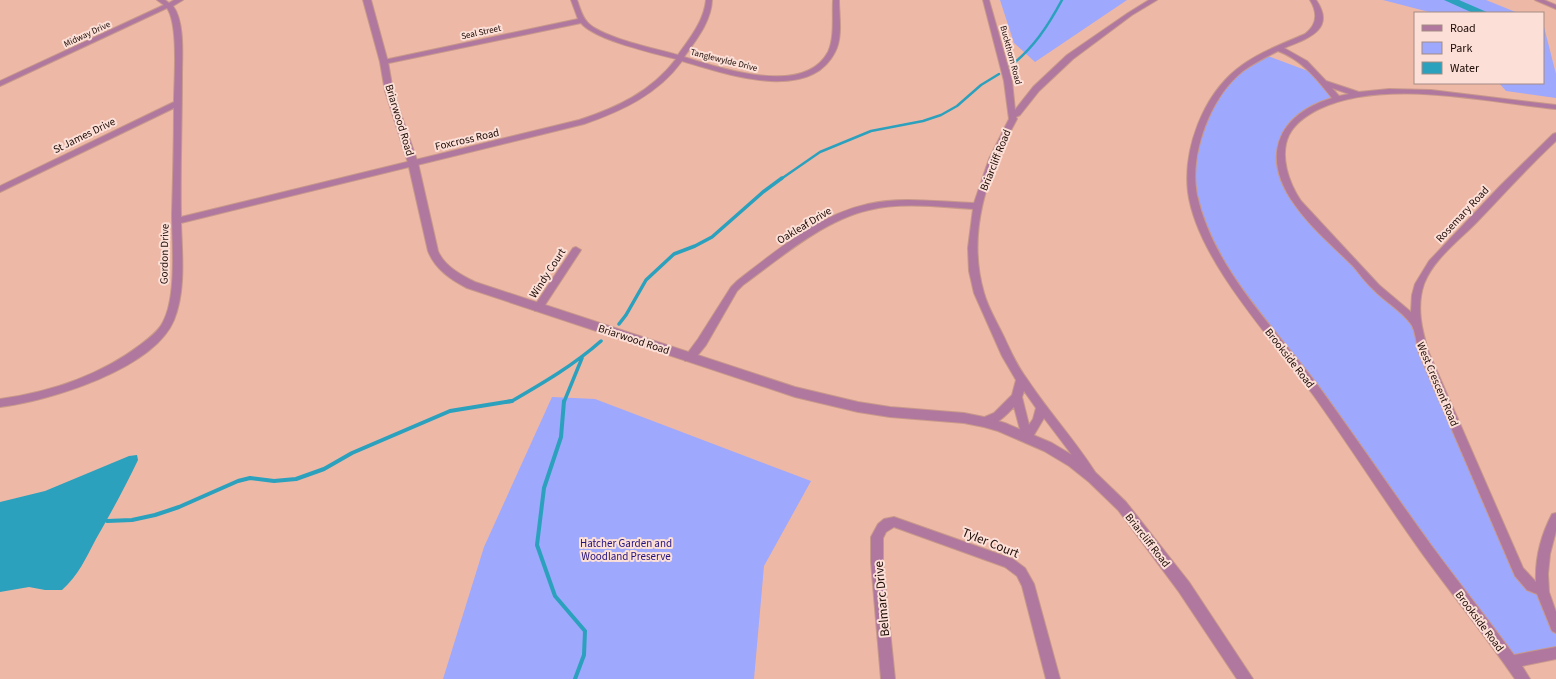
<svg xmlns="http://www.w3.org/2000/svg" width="1556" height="679" viewBox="0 0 1556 679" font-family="'Source Sans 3',sans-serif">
<rect width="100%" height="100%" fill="#eeb8a7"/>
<path fill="#9ea8fc" d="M 1000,0 L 1127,0 L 1035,62 L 1014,43 Z
M 1383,0 L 1486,0 L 1518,13 L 1433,13 Z
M 1543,23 L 1556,74 L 1556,98 L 1506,91 L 1499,83 L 1543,83 Z
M 1265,55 L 1308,71 L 1337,99 L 1292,124 L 1281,156 L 1290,189 L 1416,323 L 1519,572 L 1543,590 L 1556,627 L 1556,653 L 1511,662 L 1242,296 L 1203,229 L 1191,169 L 1203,123 L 1227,83 Z
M 552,397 L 595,399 L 811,481 L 764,566 L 754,679 L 443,679 L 484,547 Z"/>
<path fill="#2ba1bd" d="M 1444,0 L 1459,0 L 1489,13 L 1473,13 Z
M 137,455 L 138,460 C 125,487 111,513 96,539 C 86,558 78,576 62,590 L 45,590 L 29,587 L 0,592 L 0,502 L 45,491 L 129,456 Z"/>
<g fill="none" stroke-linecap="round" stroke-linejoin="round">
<path stroke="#2ba1bd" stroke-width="2.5" d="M 1009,67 C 1033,49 1048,26 1062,0
M 781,179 L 820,152 L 871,131 L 923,121 L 941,115 L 957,106 L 981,85 L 999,74"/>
<path stroke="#2ba1bd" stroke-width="3.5" d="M 619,324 L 626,315 L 646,280 L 674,254 L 695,246 L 712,237 L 763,192 L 782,178
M 506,402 L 512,401 C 543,383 574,365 601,341
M 564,402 L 582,358"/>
<path stroke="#2ba1bd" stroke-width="4" d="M 564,401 L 561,437 L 544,488 L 537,545 L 555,596 L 585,631 L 584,655 L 575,679
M 107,521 L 132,520 L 155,515 L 179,507 L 238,481 L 250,478 L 274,481 L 296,479 L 324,469 L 352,453 L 450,411 L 512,401"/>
<defs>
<path id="minor" d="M 157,0 L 165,0 L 169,3 L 174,0 L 183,0 L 173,6 C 185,22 182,56 182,75 C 182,122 180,170 181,217 L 579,120 C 616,108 651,92 676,59 C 653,53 595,40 581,23 L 384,64 L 380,62 L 384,60 L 578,19 L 571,0 L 577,0 C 580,8 582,17 588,23 C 603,38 657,49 678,55 C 690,38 704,21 706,0 L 712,0 C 711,22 696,40 684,57 C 721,68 804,97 828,52 C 835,37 832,16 833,0 L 839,0 C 839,16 843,37 835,52 C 809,104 723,73 682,61 C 658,94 622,111 584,124 L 181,223 C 182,254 186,290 174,320 C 154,369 49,401 0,407 L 0,399 C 50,392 99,376 140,345 C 148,339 159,331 163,322 C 177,296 172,243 172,214 C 173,179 174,144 174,108 L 0,192 L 0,186 L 174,102 C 174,80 179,26 167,8 L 0,86 L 0,81 L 164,5 Z
M 983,0 L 989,0 L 1012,81 L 1015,110 L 1033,87 L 1067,55 L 1128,13 L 1149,0 L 1157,0 L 1132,15 L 1073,59 L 1039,91 L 1020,115 L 1016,117 L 1017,119 C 988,172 966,232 984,293 C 988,308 997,322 1004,337 C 1011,352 1017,366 1027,379 C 1048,411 1074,439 1095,472 L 1097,475 L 1095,478 L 1091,480 L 1087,478 L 1069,451 L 1044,418 L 1031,440 L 1027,442 L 1023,440 L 1022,437 L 1014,407 C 1006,415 993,430 980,425 L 979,422 L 980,419 L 994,413 L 1012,395 L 1016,380 L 1002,356 L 974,293 L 969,271 L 968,248 L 973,209 C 939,207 902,202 869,210 C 824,220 780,258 743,285 L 737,291 L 706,345 L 693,361 L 685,361 L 684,358 L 698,339 L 731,287 L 737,281 C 776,251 818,215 868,204 C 902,196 939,202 974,203 L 989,159 L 1009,119 L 1004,81 ZM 1024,391 L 1036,408 L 1033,419 L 1029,425 L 1022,397 Z
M 1310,0 L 1316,0 C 1337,30 1306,39 1284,48 L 1307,61 L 1326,81 L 1359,92 L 1389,89 L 1431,90 L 1556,105 L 1556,109 C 1484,102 1385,78 1319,109 C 1307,115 1295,123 1289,135 C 1279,156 1289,183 1301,201 L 1379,285 L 1411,312 L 1412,295 L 1415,284 L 1429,261 L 1500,186 L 1553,134 L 1556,133 L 1556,141 C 1528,167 1502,196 1475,224 C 1457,242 1433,260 1424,284 C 1416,307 1422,331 1429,353 L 1523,568 L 1536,582 C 1535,558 1541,535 1552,514 L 1556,513 L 1556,531 L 1550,554 L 1548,574 L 1549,592 L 1556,612 L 1556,633 L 1552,631 L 1537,594 L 1527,590 L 1515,576 L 1419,353 C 1416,344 1416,331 1411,324 C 1401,310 1384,301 1373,289 C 1365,282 1360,274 1353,266 C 1333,246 1311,228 1295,205 C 1260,157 1277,115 1332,98 C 1317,79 1302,60 1278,51 C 1266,57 1254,63 1243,71 C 1210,97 1189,155 1197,195 C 1214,271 1277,330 1322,391 C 1359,442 1394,494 1431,545 C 1458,582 1487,618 1514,655 L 1556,647 L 1556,659 L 1522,666 L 1530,679 L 1515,679 C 1486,637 1454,597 1424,556 C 1386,503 1352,449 1314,396 C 1274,341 1197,260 1188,192 C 1183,149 1203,96 1237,69 C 1257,53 1282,44 1305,34 C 1317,25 1318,13 1310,0 ZM 1332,88 L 1349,94 L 1339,96 Z
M 1535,0 L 1544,0 L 1556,5 L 1556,9 Z
M 576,247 L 581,250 L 541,311 L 535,311 L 533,308 L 573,248 Z
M 894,517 L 1013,559 L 1025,568 L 1034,584 L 1060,679 L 1046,679 L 1022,586 L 1017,576 L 1005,567 L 894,527 L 886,532 L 883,538 L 883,562 L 895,679 L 881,679 L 871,562 L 871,537 L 878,524 L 884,519 Z"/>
<path id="tertiary" d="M 363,0 L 371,0 L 388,62 L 393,91 L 418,163 L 438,251 C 444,266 461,275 475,282 L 795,387 L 858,402 L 890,407 L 964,413 L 984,417 L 1005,423 L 1052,443 L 1077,458 L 1097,474 L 1126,502 L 1189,582 L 1253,679 L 1237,679 L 1179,592 L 1118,510 L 1089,482 L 1069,466 L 1044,451 L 998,431 L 984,427 L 964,423 L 890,417 L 858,412 L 795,397 L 467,288 C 450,279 435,269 428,251 L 408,163 L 385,91 L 380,62 Z"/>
</defs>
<use href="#minor" stroke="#c8998a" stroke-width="2"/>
<use href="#tertiary" stroke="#c8998a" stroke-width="2"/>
<use href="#minor" fill="#b0789f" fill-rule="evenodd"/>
<use href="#tertiary" fill="#b0789f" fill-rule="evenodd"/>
</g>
<g text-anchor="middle" stroke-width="4" stroke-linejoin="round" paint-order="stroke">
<g font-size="9" fill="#1d0b06" stroke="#fce0d7">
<text transform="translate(481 32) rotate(-12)" y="3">Seal Street</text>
<text transform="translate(87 34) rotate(-25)" y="3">Midway Drive</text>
<text transform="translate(1011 55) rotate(75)" y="3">Buckthorn Road</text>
<text transform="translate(724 60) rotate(14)" y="3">Tanglewylde Drive</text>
</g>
<g font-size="11" fill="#1d0b06" stroke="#fce0d7">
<text transform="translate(400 120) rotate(73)" y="4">Briarwood Road</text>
<text transform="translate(84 135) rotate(-26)" y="4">St James Drive</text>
<text transform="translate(467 139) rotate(-13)" y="4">Foxcross Road</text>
<text transform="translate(995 160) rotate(-68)" y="4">Briarcliff Road</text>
<text transform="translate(1462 214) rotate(-47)" y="4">Rosemary Road</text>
<text transform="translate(804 225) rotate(-31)" y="4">Oakleaf Drive</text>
<text transform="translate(164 254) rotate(-89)" y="4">Gordon Drive</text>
<text transform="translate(547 273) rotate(-57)" y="4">Windy Court</text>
<text transform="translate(634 339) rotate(18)" y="4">Briarwood Road</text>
<text transform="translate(1290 358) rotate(52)" y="4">Brookside Road</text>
<text transform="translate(1438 384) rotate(67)" y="4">West Crescent Road</text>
<text transform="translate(1148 540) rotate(52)" y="4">Briarcliff Road</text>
<text transform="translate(1480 621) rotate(53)" y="4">Brookside Road</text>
</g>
<g font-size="11" fill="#24127e" stroke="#fce0d7">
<text x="626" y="547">Hatcher Garden and<tspan x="626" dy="13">Woodland Preserve</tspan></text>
</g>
<g font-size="13" fill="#1d0b06" stroke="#fce0d7">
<text transform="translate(991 542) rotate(22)" y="5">Tyler Court</text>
<text transform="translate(881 599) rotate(-95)" y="5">Belmarc Drive</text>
</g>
</g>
<rect x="1414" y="12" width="130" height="72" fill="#fce0d7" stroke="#a38b83"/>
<rect x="1422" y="25" width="20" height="6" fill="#b0789f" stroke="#a38b83"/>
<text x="1450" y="32" font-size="12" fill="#1d0b06">Road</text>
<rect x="1422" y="42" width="20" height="12" fill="#9ea8fc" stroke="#a38b83"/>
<text x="1450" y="52" font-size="12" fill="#1d0b06">Park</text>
<rect x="1422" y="62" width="20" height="12" fill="#2ba1bd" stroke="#a38b83"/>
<text x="1450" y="72" font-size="12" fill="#1d0b06">Water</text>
</svg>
